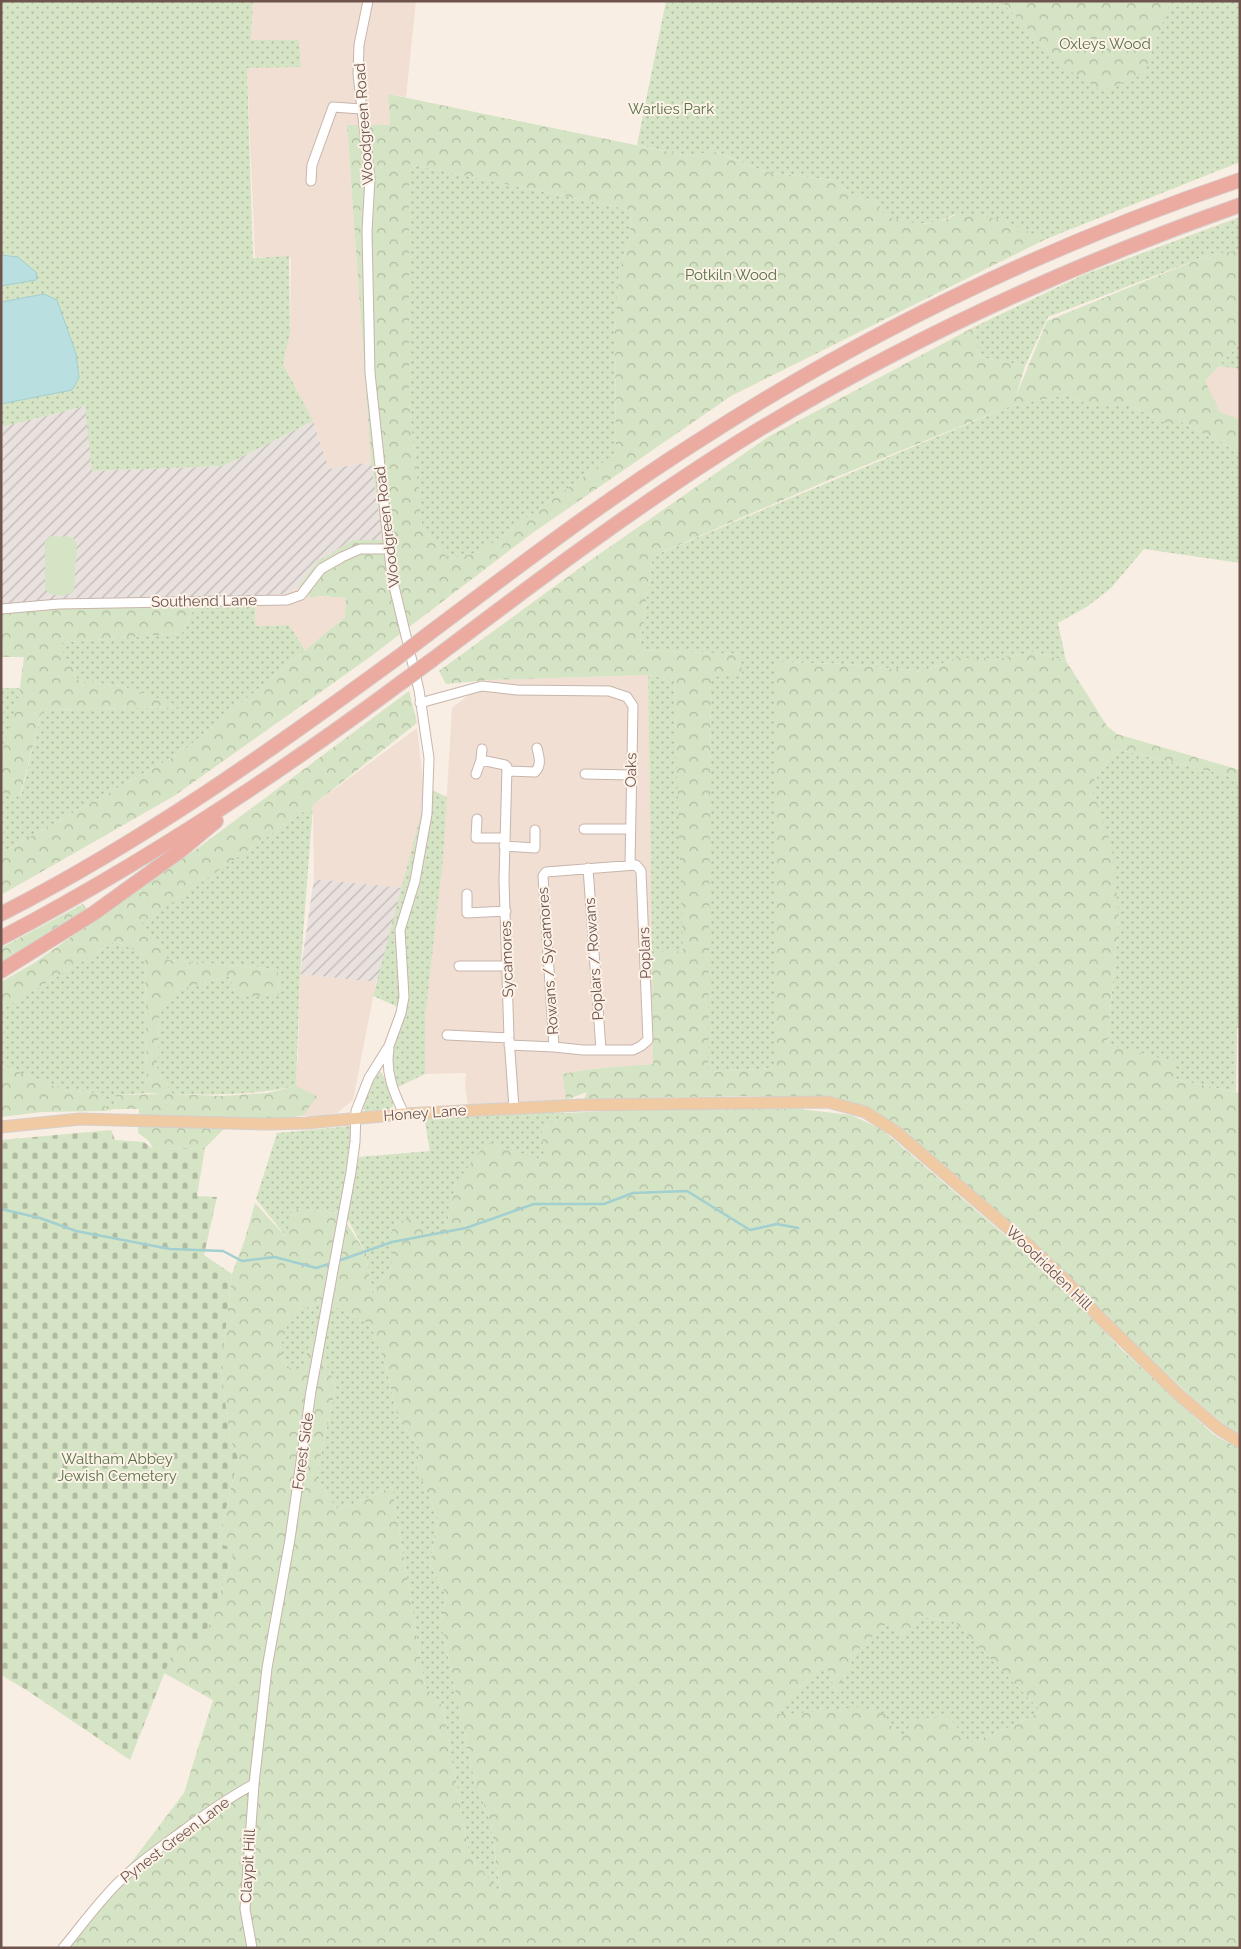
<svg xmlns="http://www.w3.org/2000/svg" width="1241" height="1949" viewBox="0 0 1241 1949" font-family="Raleway,sans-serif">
<defs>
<pattern id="industrial-furrows" width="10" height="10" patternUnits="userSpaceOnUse" patternTransform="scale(1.25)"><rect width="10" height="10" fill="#e9e1dd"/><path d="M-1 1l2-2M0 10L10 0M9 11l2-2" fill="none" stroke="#c1b9b5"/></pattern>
<pattern id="green-dots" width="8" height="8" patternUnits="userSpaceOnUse" patternTransform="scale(1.25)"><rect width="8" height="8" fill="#d5e4c4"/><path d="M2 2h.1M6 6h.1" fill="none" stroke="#b1bba1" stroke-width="1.8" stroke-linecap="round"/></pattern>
<pattern id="forest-crowns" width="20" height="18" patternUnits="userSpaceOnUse" patternTransform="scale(1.25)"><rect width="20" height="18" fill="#d5e4c4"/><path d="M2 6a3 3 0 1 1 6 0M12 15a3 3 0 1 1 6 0" fill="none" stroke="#b1bba1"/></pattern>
<pattern id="cemetery-stones" width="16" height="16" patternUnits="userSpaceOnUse" patternTransform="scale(1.25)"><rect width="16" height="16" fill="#d5e4c4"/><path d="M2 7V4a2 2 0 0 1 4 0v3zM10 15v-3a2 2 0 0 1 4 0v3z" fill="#b1bba1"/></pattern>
</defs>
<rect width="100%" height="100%" fill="#f9eee3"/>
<path fill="#f0dfd2" d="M 253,1 L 416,1 L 406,97 L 388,94 L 390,125 L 347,125 L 371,462 L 329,469 L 313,421 L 283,364 L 290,333 L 291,258 L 255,257 L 247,67 L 301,67 L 299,40 L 251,40 Z
M 1218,366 L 1240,369 L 1240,420 L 1220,413 L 1205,381 Z
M 298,587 L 311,598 L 321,596 L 346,598 L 345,617 L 305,650 L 289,625 L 255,626 L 256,595 L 284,594 Z
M 648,675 L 654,1064 L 591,1069 L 562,1074 L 566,1100 L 468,1106 L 465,1087 L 466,1073 L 425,1074 L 425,1019 L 443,859 L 452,708 L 488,680 Z
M 417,728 L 425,797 L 413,889 L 314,879 L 313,805 Z
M 300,974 L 376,982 L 353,1100 L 337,1113 L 320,1116 L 293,1116 L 298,1056 Z"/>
<path fill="url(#industrial-furrows)" d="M 85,406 L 93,471 L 223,466 L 313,421 L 329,469 L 371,462 L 383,540 L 353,540 L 318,561 L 298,587 L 284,594 L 1,607 L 1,427 Z
M 314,879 L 413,889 L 400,930 L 376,982 L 300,974 Z"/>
<path fill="url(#green-dots)" d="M 1,1 L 253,1 L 251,40 L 299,40 L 301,67 L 247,68 L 253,258 L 289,256 L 290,333 L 283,364 L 313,421 L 223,466 L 92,471 L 85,406 L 1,427 Z
M 666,1 L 1001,1 L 1065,68 L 1144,74 L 1170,1 L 1240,1 L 1240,162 L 1046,239 L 1000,221 L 953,215 L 939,222 L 914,224 L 885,216 L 876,200 L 856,197 L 832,180 L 766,172 L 715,151 L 689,156 L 637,145 Z
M 409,164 L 631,210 L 630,235 L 619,273 L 615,332 L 616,453 L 480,552 L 449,559 L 422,528 L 419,501 L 409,402 Z
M 1240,217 L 1240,250 L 1209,255 L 1048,317 L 1025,366 L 980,357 L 974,327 L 1083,275 Z
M 1240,344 L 1240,369 L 1218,366 Z
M 1067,395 L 1092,406 L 1131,406 L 1163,422 L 1178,420 L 1240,453 L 1240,563 L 1144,549 L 1111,588 L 1088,606 L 1058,623 L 1066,661 L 1035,652 L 1004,658 L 955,658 L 923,672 L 848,664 L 775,662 L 775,1068 L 707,1072 L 711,677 L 741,654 L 639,650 L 653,556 L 1013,405 Z
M 256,595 L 255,626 L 289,625 L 305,650 L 182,752 L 1,853 L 1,688 L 20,688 L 4,791 L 21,795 L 42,710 L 181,707 L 122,686 L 79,681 L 57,643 L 182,633 L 200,597 Z
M 648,675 L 674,679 L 684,951 L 652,953 Z
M 1116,749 L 1226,775 L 1240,783 L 1240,1028 L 1237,1028 L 1236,1092 L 1174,1079 L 1174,1062 L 1107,1045 L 1119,918 L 1091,786 Z
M 428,788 L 447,797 L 443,859 L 425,1019 L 425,1074 L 396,1088 L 391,1049 L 407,1011 L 373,996 Z
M 313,805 L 300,974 L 296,1086 C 255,1095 215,1095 173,1094 L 157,1072 L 159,1019 L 162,1006 L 185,988 L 229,976 L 234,986 L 279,995 L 278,969 L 167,960 L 161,944 L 139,925 Z
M 116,941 L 145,955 L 147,1093 L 116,1095 L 115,1109 L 105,1111 L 105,1094 L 64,1090 L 1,1065 L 1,1010 Z
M 380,1071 C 387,1080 393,1094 393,1107 L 389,1109 L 365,1111 L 363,1109 C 364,1095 373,1083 380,1071 Z
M 518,1112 L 567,1113 L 542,1129 L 545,1160 L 456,1183 L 446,1227 L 428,1236 L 392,1228 L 392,1267 L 372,1294 L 366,1253 L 346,1216 L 359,1157 L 430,1151 L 424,1116 Z
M 352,1126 L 340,1213 L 293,1209 L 287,1238 L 256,1199 L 277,1133 Z
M 324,1301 L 371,1325 L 386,1367 L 398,1418 L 420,1448 L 417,1467 L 438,1519 L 430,1564 L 446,1595 L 441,1624 L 474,1779 L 491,1823 L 500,1893 L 469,1854 L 443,1707 L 425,1686 L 392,1487 L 348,1506 L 336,1508 L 316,1477 L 336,1386 L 312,1336 L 303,1368 L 287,1368 L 280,1349 L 290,1314 Z
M 918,1616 L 955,1622 L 1041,1711 L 1017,1724 L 970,1743 L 904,1736 L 890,1725 L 788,1714 L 772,1714 L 825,1663 L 836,1692 L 857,1651 L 887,1622 L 904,1635 Z"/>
<path fill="url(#forest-crowns)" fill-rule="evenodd" d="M 1001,1 L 1169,1 L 1169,6 L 1144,74 L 1102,91 L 1065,68 Z
M 388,94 L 689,156 L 714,151 L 766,172 L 832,180 L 856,197 L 876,200 L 885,216 C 903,221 919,226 937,222 C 950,220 950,214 966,214 C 994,214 1021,229 1046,239 L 731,396 L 531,534 L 370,657 L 174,796 L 1,895 L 1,853 L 182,752 L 345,617 L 346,598 L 321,596 L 311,598 L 298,587 L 318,561 L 353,540 L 383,540 L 371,462 L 347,125 L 390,125 ZM 409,164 L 631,210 L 630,235 L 619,273 L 615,332 L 616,453 L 480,552 L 449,559 L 422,528 L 409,402 Z
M 1240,250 L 1240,343 L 1205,381 L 1220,412 L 1240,420 L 1240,453 L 1178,420 L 1172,424 L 1163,422 L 1131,406 L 1092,406 L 1067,395 L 1013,405 L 829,480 L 653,556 L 639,650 L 741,654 L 742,675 L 711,677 L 708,1072 L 775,1068 L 775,662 L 848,664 L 923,672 L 955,658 L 1004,658 L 1035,652 L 1066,661 L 1107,726 L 1117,734 L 1240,770 L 1240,783 L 1226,775 L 1116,749 L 1091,786 L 1112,848 L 1119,918 L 1107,1044 L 1174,1062 L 1174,1079 L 1240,1093 L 1240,1438 L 1194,1399 L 1109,1321 L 1059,1269 L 935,1157 L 890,1121 L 867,1109 L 809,1098 L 750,1096 L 584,1099 L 587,1092 L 566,1100 L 562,1074 L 591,1069 L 653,1064 L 652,953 L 683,951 L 674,679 L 648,675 L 488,680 L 446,684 L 439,671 L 588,562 L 768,437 L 974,327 L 980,357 L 1025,366 L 1016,396 L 1047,321 L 1209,255 Z
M 200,597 L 182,633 L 58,643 L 79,681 L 122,686 L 183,707 L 42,710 L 20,796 L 2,793 L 2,754 L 19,694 L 24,657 L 1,657 L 1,607 Z
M 409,691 L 417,723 L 313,805 L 140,925 L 161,944 L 168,960 L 278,969 L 279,995 L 244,997 L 234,986 L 229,976 L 185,988 L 163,1006 L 159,1019 L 157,1072 L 173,1094 L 222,1096 L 267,1093 L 296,1086 L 317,1096 L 304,1115 L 287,1118 L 235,1118 L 205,1148 L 153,1149 L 149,1141 L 138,1133 L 139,1109 L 115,1109 L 116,1095 L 162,1094 L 147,1093 L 145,955 L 116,941 L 1,1010 L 1,982 L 34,963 L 198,848 Z
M 83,904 L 88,911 L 1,965 L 1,948 Z
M 1,1065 L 64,1090 L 105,1094 L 105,1111 L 42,1112 L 1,1117 Z
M 781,1107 L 851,1115 L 881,1129 L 1048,1272 L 1122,1350 L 1214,1435 L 1240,1449 L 1240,1948 L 57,1948 L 134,1859 L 184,1793 L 213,1700 L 164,1673 L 178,1638 L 202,1645 L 235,1549 L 218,1543 L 238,1458 L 230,1439 L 221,1368 L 232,1274 L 245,1239 L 255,1203 L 286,1237 L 293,1209 L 340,1213 L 366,1253 L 372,1294 L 392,1267 L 392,1228 L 413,1215 L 428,1236 L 446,1227 L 456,1183 L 487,1142 L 544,1160 L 542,1129 L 567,1113 L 667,1108 ZM 324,1301 L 371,1325 L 386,1367 L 398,1418 L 420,1448 L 417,1467 L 438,1519 L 430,1564 L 446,1595 L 441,1624 L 474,1779 L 491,1823 L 500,1892 L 469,1854 L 443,1707 L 425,1686 L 392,1487 L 348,1506 L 336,1508 L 316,1477 L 336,1386 L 312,1335 L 303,1368 L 287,1368 L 280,1349 L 291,1314 ZM 919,1616 L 955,1622 L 1041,1711 L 1017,1724 L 970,1743 L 948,1716 L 913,1719 L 904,1736 L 890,1725 L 885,1714 L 860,1707 L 788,1714 L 772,1714 L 825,1663 L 836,1692 L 857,1651 L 887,1623 L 904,1635 L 919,1619 Z"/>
<path fill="url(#cemetery-stones)" d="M 111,1130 L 115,1140 L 144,1142 L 153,1149 L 205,1148 L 197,1196 L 217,1197 L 204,1255 L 232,1274 L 221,1368 L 230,1439 L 238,1458 L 218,1543 L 235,1549 L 202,1645 L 178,1639 L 130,1760 L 28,1691 L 1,1675 L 1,1140 Z"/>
<path fill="#d5e4c4" d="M 51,536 L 73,537 L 77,544 L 74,591 C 66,597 57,596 48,593 L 45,588 L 45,542 Z"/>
<path fill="#badfe0" stroke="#a2cfd0" d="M 1,255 L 18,257 L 37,273 L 36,280 L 1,286 Z
M 44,294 L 57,300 L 76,354 L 79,378 L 72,390 L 1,404 L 1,302 Z"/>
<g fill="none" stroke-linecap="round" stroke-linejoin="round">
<path stroke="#a2cfd0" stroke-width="2.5" d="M 1,1209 L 40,1218 L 76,1231 L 170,1249 L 223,1251 L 242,1261 L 275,1257 L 316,1268 L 332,1263
M 338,1261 L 392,1242 L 466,1228 L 534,1204 L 604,1204 L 633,1193 L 687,1191 L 750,1230 L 777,1224 L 798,1228"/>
<defs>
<path id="minor" d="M 311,181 L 312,165 L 333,107 L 361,109
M 1,609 L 59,604 L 287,600 L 301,595 L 321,569 L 342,557 L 360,549 L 388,549
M 420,703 L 482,686 L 517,690 L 609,691 L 627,697 L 633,706 L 630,865
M 482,749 L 481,760 L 505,765 L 507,767 L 504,880 L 509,1038 L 514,1108
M 507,771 L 535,772 C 542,765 539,757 537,748
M 476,774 L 481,760
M 585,774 L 630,775
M 477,819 L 476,838 L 504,838
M 584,829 L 630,829
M 504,846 L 535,848 L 535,830
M 588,868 L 601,1050
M 467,894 L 467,913 L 506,911
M 459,966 L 507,966
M 447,1035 L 509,1038
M 509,1045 L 554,1047 L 583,1050 L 633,1050 L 641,1046 L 648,1040 L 641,871 L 636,865 L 546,872 L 543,876 L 554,1047
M 389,1049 C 385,1073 394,1093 404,1114
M 63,1948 C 83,1924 101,1898 123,1878 C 141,1861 161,1847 180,1833 C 204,1815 228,1798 254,1784
M 252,1948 L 245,1909 L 254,1784 L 267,1668 L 290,1539 L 311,1391 L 351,1172 L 355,1142 L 356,1111 L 369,1078 L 389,1046 L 401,1013 L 404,997 L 400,930 L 415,881 L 427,814 L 429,758 L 419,690 L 392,578 L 370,373 L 367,231 L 370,178 L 358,74 L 359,45 L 368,1"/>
<path id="major" d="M 1,1127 L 80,1119 L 264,1124 L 307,1123 L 404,1114 L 581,1105 L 828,1102 L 865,1112 L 895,1131 L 1029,1246 L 1067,1282 L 1098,1316 L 1177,1393 L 1219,1429 L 1240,1442"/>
<path id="highway" d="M 427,635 C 515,569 602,502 695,443 C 864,333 1048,245 1240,180
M 432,660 C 534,583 637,505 745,438 C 902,342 1067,266 1240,205
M 1,914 C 142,842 270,751 397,658
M 1,938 C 144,863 273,778 402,682
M 1,971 L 94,913 L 180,851 L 216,821"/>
</defs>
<use href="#minor" stroke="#c8b5ab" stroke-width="11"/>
<use href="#major" stroke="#d6cfcd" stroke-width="13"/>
<use href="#highway" stroke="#d6cfcd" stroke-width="16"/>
<use href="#minor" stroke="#fff" stroke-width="9"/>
<use href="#major" stroke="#f0caa2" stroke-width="11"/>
<use href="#highway" stroke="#ecaba1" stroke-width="14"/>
<defs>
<path id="highway-bridge" d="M 397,658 L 427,635
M 402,682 L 432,660"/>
</defs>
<use href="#highway-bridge" stroke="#d6cfcd" stroke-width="16" stroke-linecap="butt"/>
<use href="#highway-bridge" stroke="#ecaba1" stroke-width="14"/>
</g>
<g text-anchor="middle" stroke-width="4" stroke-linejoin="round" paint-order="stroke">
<g font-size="15" fill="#587246" stroke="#fcf2e8">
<text x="1105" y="49">Oxleys Wood</text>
<text x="671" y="114">Warlies Park</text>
<text x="731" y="280">Potkiln Wood</text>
<text x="117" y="1464">Waltham Abbey<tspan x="117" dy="17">Jewish Cemetery</tspan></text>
</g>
<g font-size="15" fill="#6e544c" stroke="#fcf2e8">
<text transform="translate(364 124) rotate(-94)" y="5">Woodgreen Road</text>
<text transform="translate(387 527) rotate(-97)" y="5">Woodgreen Road</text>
<text transform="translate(204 601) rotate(-1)" y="5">Southend Lane</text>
<text transform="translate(631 770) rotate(-89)" y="5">Oaks</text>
<text transform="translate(645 953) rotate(-92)" y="5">Poplars</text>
<text transform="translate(507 959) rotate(-92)" y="5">Sycamores</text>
<text transform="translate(594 959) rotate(-94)" y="5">Poplars / Rowans</text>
<text transform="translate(548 961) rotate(-94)" y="5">Rowans / Sycamores</text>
<text transform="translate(425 1113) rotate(-4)" y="5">Honey Lane</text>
<text transform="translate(1049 1268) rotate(44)" y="5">Woodridden Hill</text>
<text transform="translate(303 1451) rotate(-82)" y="5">Forest Side</text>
<text transform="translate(175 1840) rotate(-37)" y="5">Pynest Green Lane</text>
<text transform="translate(248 1866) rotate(-87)" y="5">Claypit Hill</text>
</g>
</g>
<rect width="1241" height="1949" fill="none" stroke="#6e544c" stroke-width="5"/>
</svg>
